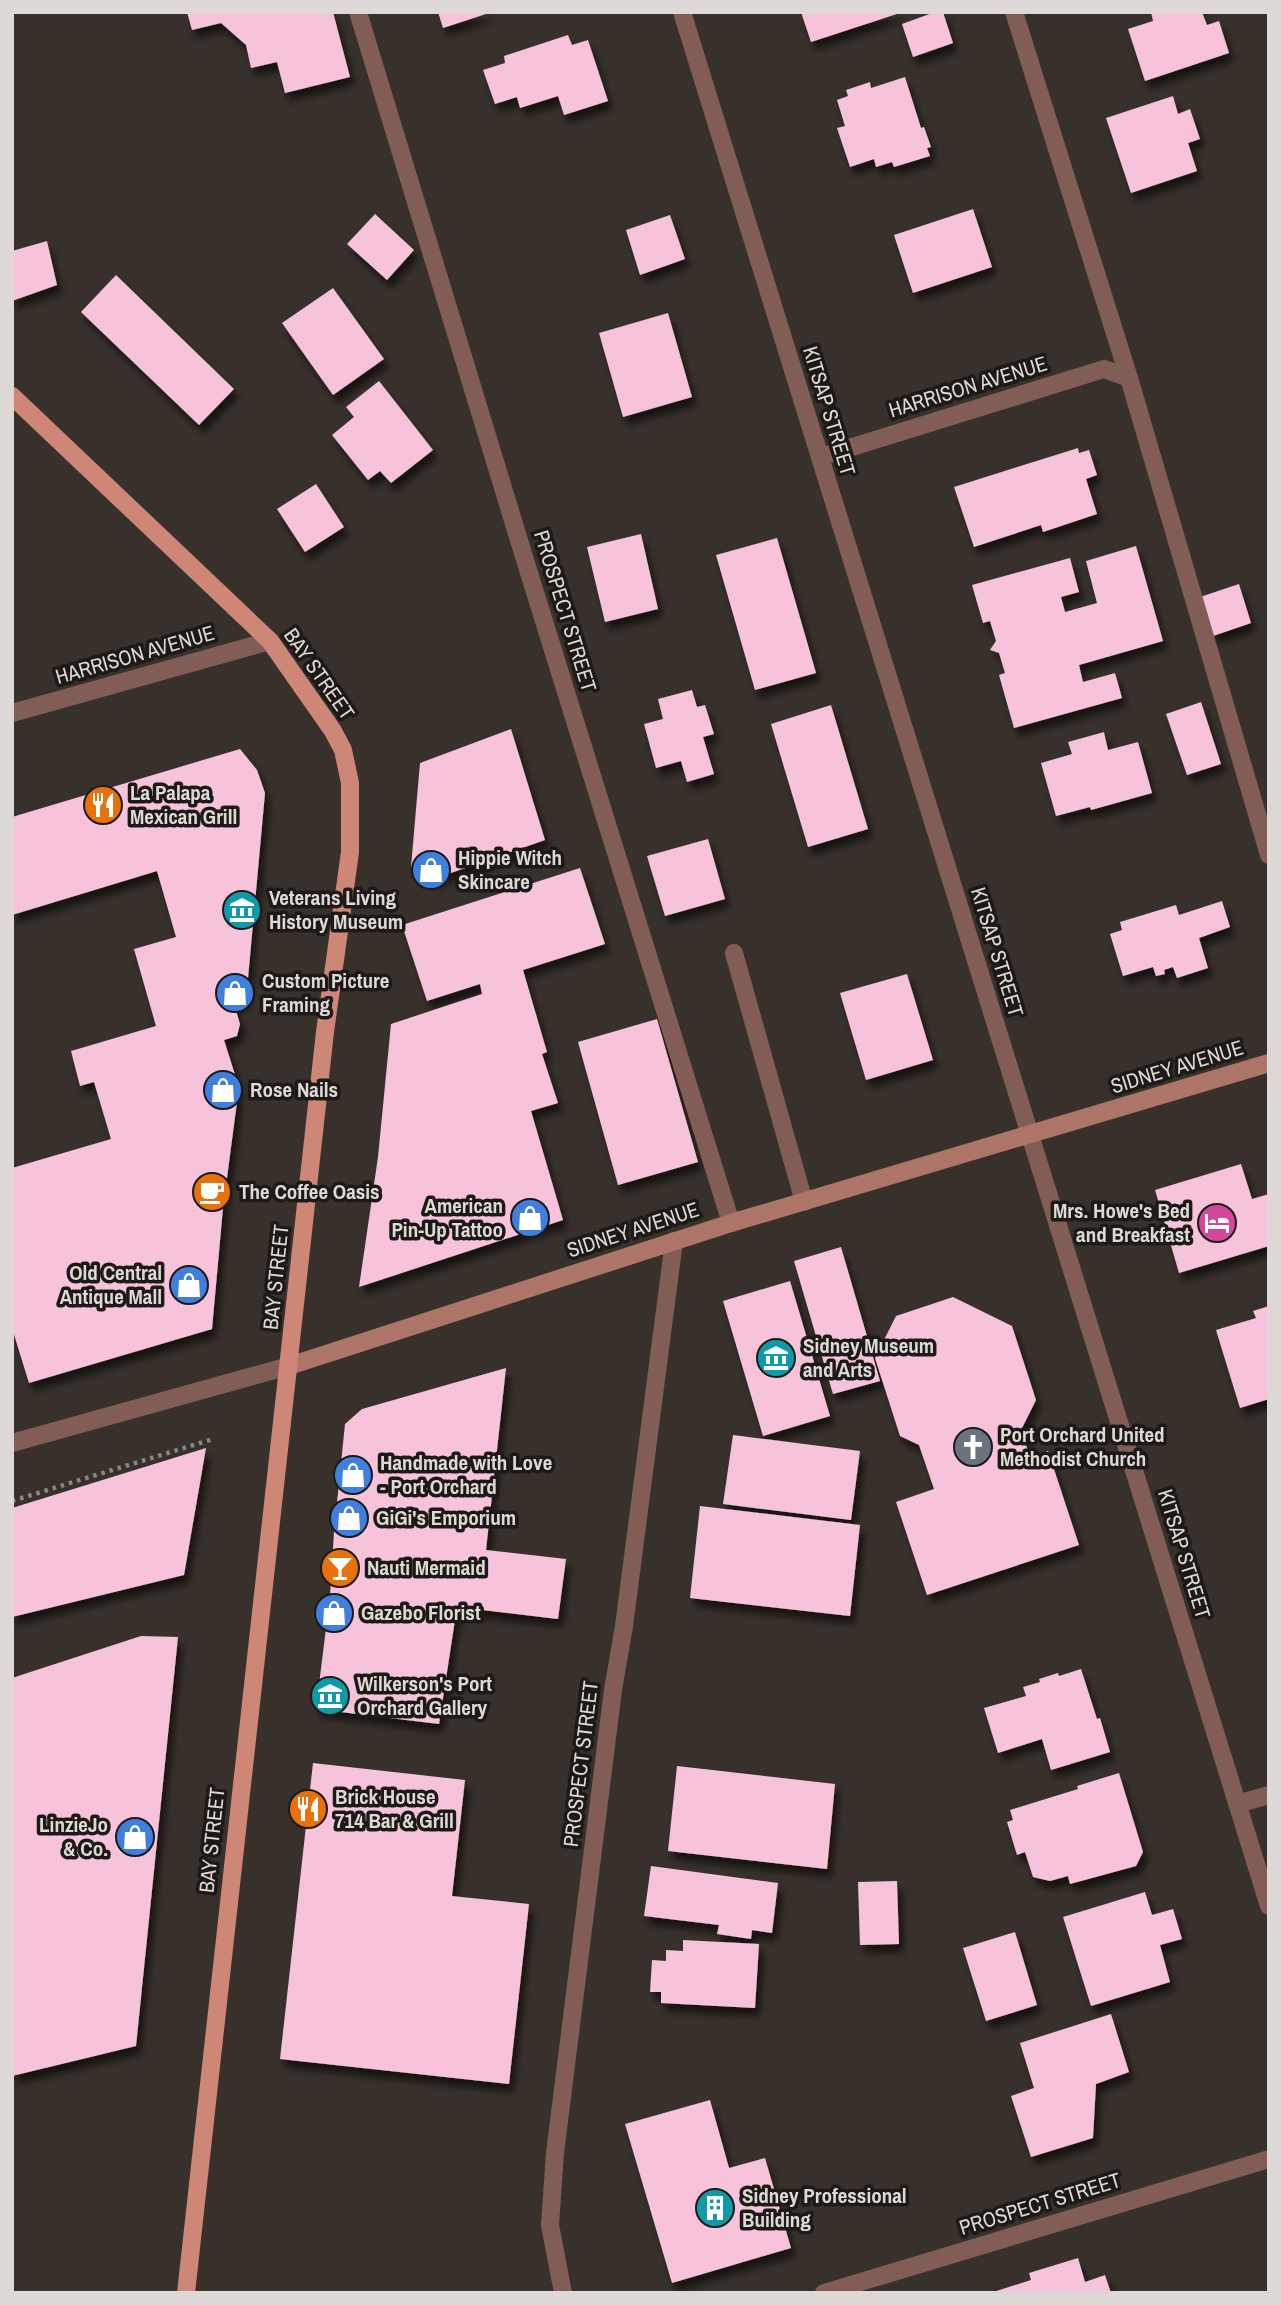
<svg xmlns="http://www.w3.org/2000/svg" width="1281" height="2305" viewBox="0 0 1281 2305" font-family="'Archivo Narrow',sans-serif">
<defs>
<filter id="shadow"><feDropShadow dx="4.5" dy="8" stdDeviation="3.5" flood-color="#0009"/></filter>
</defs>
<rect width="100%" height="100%" fill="#37302b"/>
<path fill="#f6c3db" filter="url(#shadow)" d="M 187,12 L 333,12 L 350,77 L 285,93 L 277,62 L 251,68 L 246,45 L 221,23 L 192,30 Z
M 438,12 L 489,12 L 489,13 L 443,28 Z
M 801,12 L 900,12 L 900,13 L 811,42 Z
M 935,12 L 943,12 L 953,43 L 913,57 L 902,24 Z
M 1151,12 L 1202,12 L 1207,25 L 1219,21 L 1229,53 L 1145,81 L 1128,29 L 1153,21 Z
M 568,35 L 572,45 L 588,40 L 608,101 L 564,115 L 558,96 L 520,108 L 517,97 L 495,104 L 483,70 L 505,63 L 504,56 Z
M 905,77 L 921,128 L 924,127 L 931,147 L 927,148 L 930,156 L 894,167 L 892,162 L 876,167 L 874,159 L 850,167 L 837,128 L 845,126 L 837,100 L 848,96 L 846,90 L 870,82 L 871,88 Z
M 1173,96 L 1178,114 L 1190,109 L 1200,139 L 1188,143 L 1197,171 L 1131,193 L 1106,118 Z
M 973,209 L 992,267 L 913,293 L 894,235 Z
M 375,214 L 414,250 L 387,280 L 347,244 Z
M 670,215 L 685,259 L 640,275 L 626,230 Z
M 47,241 L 57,285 L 12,301 L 12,251 Z
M 116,275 L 234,389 L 199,425 L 81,312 Z
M 333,288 L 384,359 L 333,395 L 282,323 Z
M 668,313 L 692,397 L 623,417 L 599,333 Z
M 379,381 L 433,450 L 391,483 L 380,471 L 368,480 L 332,435 L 354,417 L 346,407 Z
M 1078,448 L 1079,453 L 1089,450 L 1097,475 L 1086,479 L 1097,514 L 1043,532 L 1041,525 L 974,547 L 954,487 Z
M 316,484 L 344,527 L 305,552 L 277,509 Z
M 641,534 L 658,609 L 605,622 L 587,547 Z
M 777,538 L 816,673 L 755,690 L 716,555 Z
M 1136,546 L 1163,641 L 1079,665 L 1083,682 L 1115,673 L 1122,698 L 1014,728 L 999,675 L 1005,673 L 999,653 L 990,650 L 996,641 L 990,621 L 983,623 L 972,585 L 1070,558 L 1079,592 L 1061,597 L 1065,612 L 1097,603 L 1086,561 Z
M 1239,584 L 1251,623 L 1213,636 L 1200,597 Z
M 692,690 L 697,707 L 705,705 L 714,734 L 703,737 L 714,774 L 687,782 L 681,761 L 656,768 L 644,724 L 663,719 L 658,699 Z
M 1201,702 L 1221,764 L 1187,775 L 1166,714 Z
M 831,705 L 868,829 L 808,847 L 771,724 Z
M 511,729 L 545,840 L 428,881 L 422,862 L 411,867 L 420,763 Z
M 1104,732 L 1108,750 L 1138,742 L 1152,793 L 1091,810 L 1090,807 L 1056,816 L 1041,763 L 1072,754 L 1068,742 Z
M 240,749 L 257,770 L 265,793 L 246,1000 L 234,1004 L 240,1024 L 237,1036 L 224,1040 L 237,1081 L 237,1102 L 223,1208 L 212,1329 L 29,1383 L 12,1328 L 12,1168 L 111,1139 L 94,1082 L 80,1086 L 71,1051 L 156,1026 L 134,949 L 176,937 L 157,871 L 12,915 L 12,817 Z
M 708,839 L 725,899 L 665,916 L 647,856 Z
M 580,868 L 605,944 L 523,970 L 547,1052 L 542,1054 L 558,1103 L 531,1111 L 563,1220 L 359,1287 L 378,1157 L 391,1024 L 482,994 L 480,984 L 427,1001 L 402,925 Z
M 1222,901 L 1230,927 L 1199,938 L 1208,968 L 1177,978 L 1173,967 L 1164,970 L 1165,974 L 1156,976 L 1153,967 L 1123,976 L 1110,934 L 1122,930 L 1120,922 L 1176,905 L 1179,915 Z
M 907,974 L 933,1060 L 866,1080 L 840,993 Z
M 657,1019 L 698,1162 L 618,1185 L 578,1042 Z
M 1241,1164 L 1252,1199 L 1269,1194 L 1269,1246 L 1179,1273 L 1155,1190 Z
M 841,1247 L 880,1381 L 833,1394 L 794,1261 Z
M 790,1281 L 830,1416 L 763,1436 L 723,1301 Z
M 953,1297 L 1012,1326 L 1036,1400 L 1021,1430 L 1030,1457 L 1048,1451 L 1079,1545 L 927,1595 L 896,1502 L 934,1489 L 919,1445 L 900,1436 L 875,1358 L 896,1316 Z
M 1269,1306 L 1269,1399 L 1240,1408 L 1216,1330 L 1256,1318 L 1253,1311 Z
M 506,1368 L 486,1550 L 566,1559 L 558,1619 L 457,1607 L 439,1724 L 316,1709 L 330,1596 L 334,1532 L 345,1424 L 362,1409 Z
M 733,1435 L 860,1451 L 851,1520 L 723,1504 Z
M 206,1448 L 184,1575 L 12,1617 L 12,1508 Z
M 700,1506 L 860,1525 L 850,1616 L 690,1598 Z
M 141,1636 L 178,1637 L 136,2046 L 12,2076 L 12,1678 Z
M 1081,1669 L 1097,1719 L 1100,1718 L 1110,1752 L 1051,1770 L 1042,1739 L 998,1753 L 984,1708 L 1026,1696 L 1023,1687 L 1040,1682 L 1039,1679 L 1058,1673 L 1059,1676 Z
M 313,1763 L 465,1780 L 452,1896 L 529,1904 L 509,2084 L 280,2059 Z
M 677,1766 L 835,1784 L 827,1869 L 668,1851 Z
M 1119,1773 L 1143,1852 L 1136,1866 L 1070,1884 L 1068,1876 L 1050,1881 L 1033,1877 L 1025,1852 L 1017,1855 L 1007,1822 L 1013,1820 L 1010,1810 L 1078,1789 L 1077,1786 Z
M 651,1866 L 778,1883 L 772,1933 L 752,1930 L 751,1939 L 717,1934 L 719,1925 L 644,1916 Z
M 897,1881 L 899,1944 L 860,1945 L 858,1882 Z
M 1145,1892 L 1152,1915 L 1173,1909 L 1182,1939 L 1160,1945 L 1170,1982 L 1091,2006 L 1063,1917 Z
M 1015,1932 L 1037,2005 L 986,2021 L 963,1948 Z
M 683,1940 L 759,1944 L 755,2008 L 661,2003 L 661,1992 L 650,1992 L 652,1960 L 666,1961 L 666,1950 L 683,1951 Z
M 1111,2014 L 1129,2072 L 1096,2084 L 1093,2138 L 1031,2157 L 1011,2096 L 1034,2088 L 1020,2043 Z
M 710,2100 L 729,2168 L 765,2158 L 791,2248 L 672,2283 L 625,2124 Z
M 1078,2258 L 1085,2282 L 1105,2275 L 1111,2293 L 990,2293 L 1031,2280 L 1029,2273 Z"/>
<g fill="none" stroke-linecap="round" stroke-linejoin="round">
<path stroke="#8c8682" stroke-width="4.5" stroke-dasharray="3.5 5" stroke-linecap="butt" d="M 12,1501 L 213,1439"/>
<path stroke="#815d55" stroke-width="18" d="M 1014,12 L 1129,378 L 1269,855
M 734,953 L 804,1202"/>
<path stroke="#815d55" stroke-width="18" d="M 358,12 L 525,560 L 731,1223
M 682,12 L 1269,1906
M 820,457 L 1104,369 L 1129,378
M 12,713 L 270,641
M 12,1443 L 289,1366
M 1237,1804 L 1269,1795
M 563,2293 L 550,2225 L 555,2153 L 613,1690 L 624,1626 L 674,1241
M 824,2293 L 1269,2159"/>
<path stroke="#ad7568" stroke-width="18" d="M 289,1366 L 731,1223 L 1269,1063"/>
<path stroke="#ce8676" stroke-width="18" d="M 12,396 L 270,641 L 333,731 L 343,750 L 350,783 L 350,852 L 325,1032 L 186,2293"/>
</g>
<defs>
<symbol id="restaurant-disc" viewBox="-11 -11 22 22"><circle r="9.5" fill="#e8710a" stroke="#1c1916"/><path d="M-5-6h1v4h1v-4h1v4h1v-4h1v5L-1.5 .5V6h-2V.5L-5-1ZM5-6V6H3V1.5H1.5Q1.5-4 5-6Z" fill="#fff"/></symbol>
<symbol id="shop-disc" viewBox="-11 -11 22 22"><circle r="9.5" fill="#3f7fe0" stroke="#1c1916"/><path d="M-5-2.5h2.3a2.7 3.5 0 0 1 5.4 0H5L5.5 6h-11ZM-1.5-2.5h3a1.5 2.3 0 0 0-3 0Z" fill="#fff"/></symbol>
<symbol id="museum-disc" viewBox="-11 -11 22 22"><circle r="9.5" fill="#0f9aa8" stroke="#1c1916"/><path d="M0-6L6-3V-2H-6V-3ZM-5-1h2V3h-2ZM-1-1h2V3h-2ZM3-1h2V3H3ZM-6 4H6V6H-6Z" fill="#fff"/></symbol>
<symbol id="cafe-disc" viewBox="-11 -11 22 22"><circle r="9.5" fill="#e8710a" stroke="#1c1916"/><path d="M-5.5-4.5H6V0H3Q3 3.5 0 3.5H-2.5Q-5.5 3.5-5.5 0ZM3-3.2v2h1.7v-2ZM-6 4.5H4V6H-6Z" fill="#fff"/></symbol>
<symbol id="hotel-disc" viewBox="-11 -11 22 22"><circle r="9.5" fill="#d1479c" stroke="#1c1916"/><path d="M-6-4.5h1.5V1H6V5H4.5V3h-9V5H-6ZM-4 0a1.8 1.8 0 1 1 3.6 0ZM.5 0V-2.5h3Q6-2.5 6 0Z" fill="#fff"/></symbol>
<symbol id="church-disc" viewBox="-11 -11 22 22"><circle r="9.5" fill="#6b7280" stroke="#1c1916"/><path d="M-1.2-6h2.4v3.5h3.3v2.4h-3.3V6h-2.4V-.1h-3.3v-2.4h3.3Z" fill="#fff"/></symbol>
<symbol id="bar-disc" viewBox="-11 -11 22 22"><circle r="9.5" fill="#e8710a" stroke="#1c1916"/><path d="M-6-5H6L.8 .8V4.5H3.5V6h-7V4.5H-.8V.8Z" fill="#fff"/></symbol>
<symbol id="building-disc" viewBox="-11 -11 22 22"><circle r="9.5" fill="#0f9aa8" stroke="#1c1916"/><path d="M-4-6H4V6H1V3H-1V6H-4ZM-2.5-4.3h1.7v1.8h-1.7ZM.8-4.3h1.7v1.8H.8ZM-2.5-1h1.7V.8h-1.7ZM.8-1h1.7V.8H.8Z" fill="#fff"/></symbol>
</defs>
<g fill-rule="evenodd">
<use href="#restaurant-disc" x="81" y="783" width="44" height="44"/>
<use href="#shop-disc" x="409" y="848" width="44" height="44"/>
<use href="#museum-disc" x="220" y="888" width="44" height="44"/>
<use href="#shop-disc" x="213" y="971" width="44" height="44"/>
<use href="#shop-disc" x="201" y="1068" width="44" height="44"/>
<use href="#cafe-disc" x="190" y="1170" width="44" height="44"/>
<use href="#shop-disc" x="508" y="1196" width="44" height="44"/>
<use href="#hotel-disc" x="1195" y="1201" width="44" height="44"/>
<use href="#shop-disc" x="167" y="1263" width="44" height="44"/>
<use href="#museum-disc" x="754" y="1336" width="44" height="44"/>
<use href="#church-disc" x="951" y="1425" width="44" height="44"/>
<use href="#shop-disc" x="331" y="1453" width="44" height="44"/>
<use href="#shop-disc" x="327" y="1496" width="44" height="44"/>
<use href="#bar-disc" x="318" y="1546" width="44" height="44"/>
<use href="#shop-disc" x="312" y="1591" width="44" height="44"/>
<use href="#museum-disc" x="308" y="1674" width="44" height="44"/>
<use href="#restaurant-disc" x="286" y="1787" width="44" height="44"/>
<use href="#shop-disc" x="113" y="1815" width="44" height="44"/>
<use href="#building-disc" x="693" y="2186" width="44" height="44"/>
</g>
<g text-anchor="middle" stroke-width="7" stroke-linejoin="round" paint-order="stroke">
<g font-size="21" fill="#ded9d6" stroke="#1c1916">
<text transform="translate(968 387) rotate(-17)" y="7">HARRISON AVENUE</text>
<text transform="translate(829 411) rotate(73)" y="7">KITSAP STREET</text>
<text transform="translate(565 611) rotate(73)" y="7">PROSPECT STREET</text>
<text transform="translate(135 655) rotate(-16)" y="7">HARRISON AVENUE</text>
<text transform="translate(319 674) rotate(55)" y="7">BAY STREET</text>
<text transform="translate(997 952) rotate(73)" y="7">KITSAP STREET</text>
<text transform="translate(1177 1067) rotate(-17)" y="7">SIDNEY AVENUE</text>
<text transform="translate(633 1230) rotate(-18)" y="7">SIDNEY AVENUE</text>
<text transform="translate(276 1277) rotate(-84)" y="7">BAY STREET</text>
<text transform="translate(1184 1554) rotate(73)" y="7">KITSAP STREET</text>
<text transform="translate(581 1764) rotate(-83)" y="7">PROSPECT STREET</text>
<text transform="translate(212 1840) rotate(-84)" y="7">BAY STREET</text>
<text transform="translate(1040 2204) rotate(-17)" y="7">PROSPECT STREET</text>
</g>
<g font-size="21" font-weight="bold" fill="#ded9d6" stroke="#1c1916" text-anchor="start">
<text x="130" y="800">La Palapa<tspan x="130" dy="24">Mexican Grill</tspan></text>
<text x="458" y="865">Hippie Witch<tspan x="458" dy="24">Skincare</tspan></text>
<text x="269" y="905">Veterans Living<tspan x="269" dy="24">History Museum</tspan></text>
<text x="262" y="988">Custom Picture<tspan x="262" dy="24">Framing</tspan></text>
<text x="250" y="1097">Rose Nails</text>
<text x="239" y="1199">The Coffee Oasis</text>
<text x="503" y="1213" text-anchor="end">American<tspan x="503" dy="24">Pin-Up Tattoo</tspan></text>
<text x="1190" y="1218" text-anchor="end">Mrs. Howe's Bed<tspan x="1190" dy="24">and Breakfast</tspan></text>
<text x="162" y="1280" text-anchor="end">Old Central<tspan x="162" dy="24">Antique Mall</tspan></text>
<text x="803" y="1353">Sidney Museum<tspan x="803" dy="24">and Arts</tspan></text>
<text x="1000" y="1442">Port Orchard United<tspan x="1000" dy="24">Methodist Church</tspan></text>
<text x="380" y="1470">Handmade with Love<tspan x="380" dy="24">- Port Orchard</tspan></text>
<text x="376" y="1525">GiGi's Emporium</text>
<text x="367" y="1575">Nauti Mermaid</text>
<text x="361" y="1620">Gazebo Florist</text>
<text x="357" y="1691">Wilkerson's Port<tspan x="357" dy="24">Orchard Gallery</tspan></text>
<text x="335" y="1804">Brick House<tspan x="335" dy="24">714 Bar &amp; Grill</tspan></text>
<text x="108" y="1832" text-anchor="end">LinzieJo<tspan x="108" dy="24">&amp; Co.</tspan></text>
<text x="742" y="2203">Sidney Professional<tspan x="742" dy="24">Building</tspan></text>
</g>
</g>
<rect width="1281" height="2305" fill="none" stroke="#ded9d6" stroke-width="28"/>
</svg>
